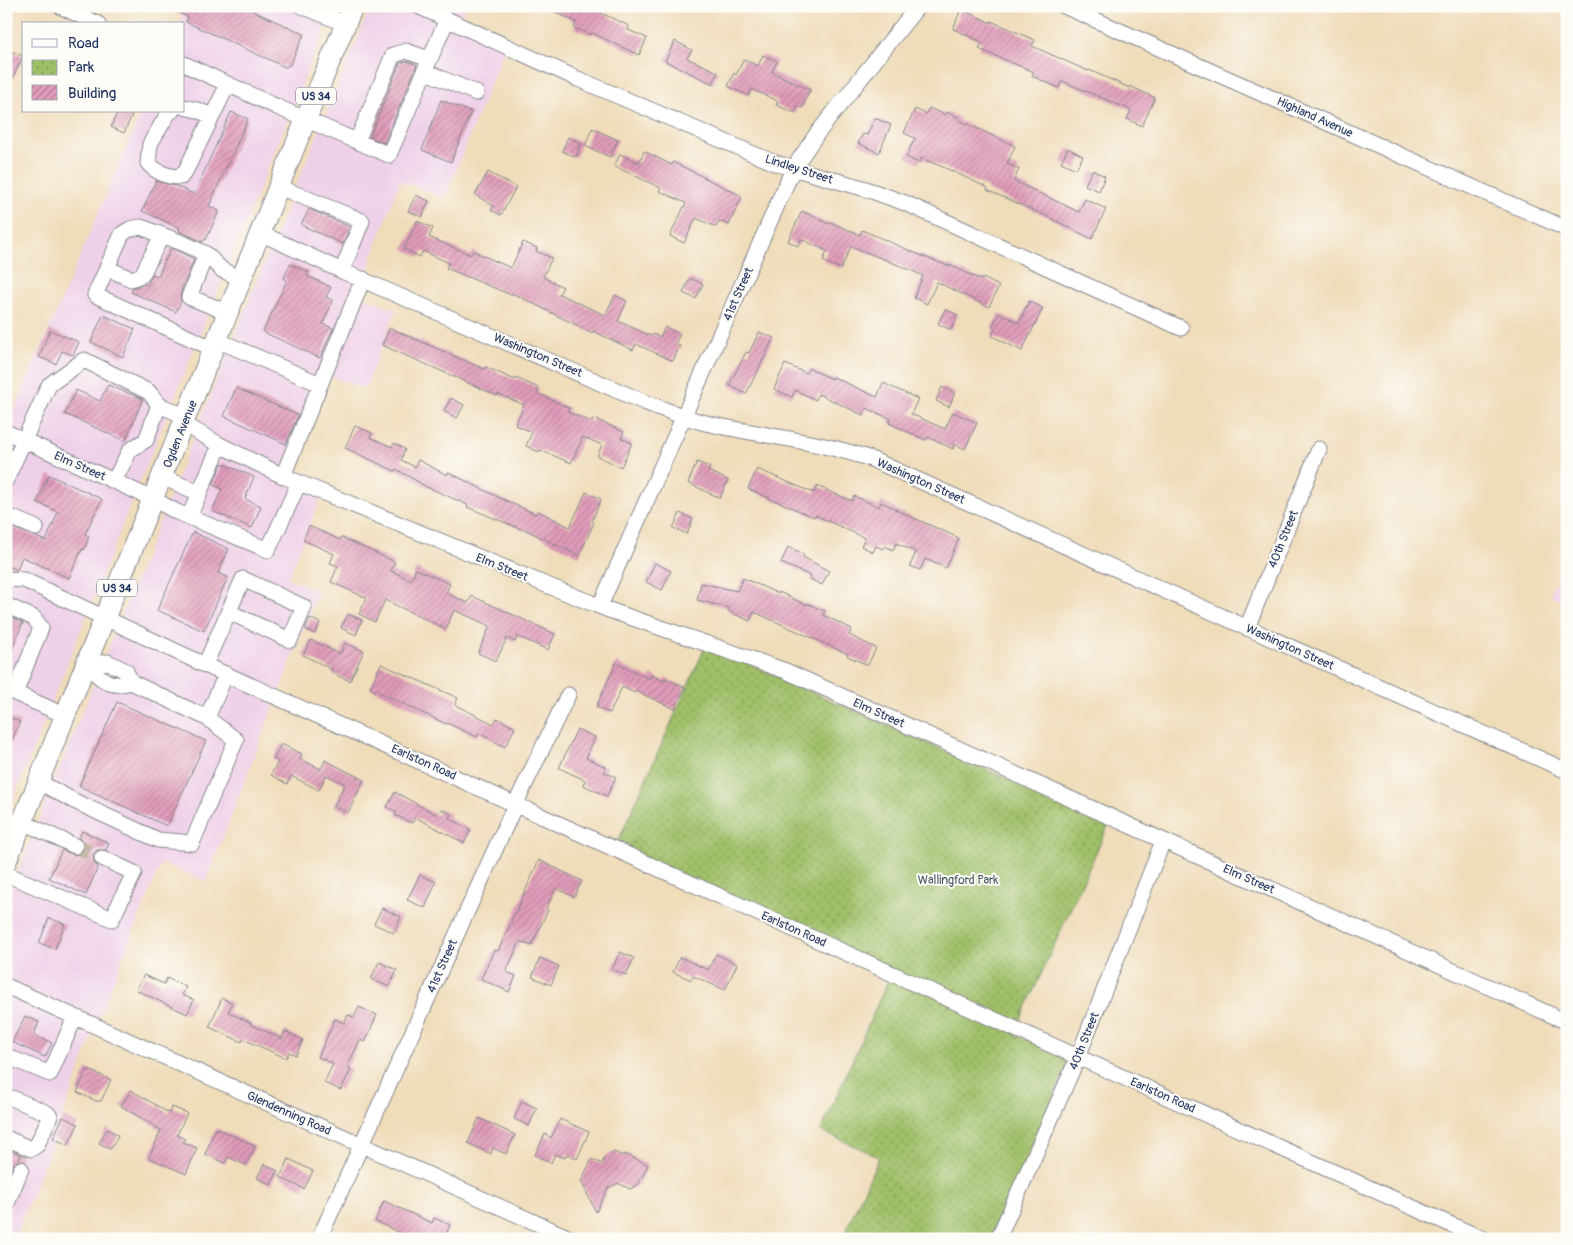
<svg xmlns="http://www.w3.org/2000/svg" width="1573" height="1245" viewBox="0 0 1573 1245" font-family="Pangolin,sans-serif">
<defs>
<pattern id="park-dots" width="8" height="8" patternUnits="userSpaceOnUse" patternTransform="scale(1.25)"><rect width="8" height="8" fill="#9fbf67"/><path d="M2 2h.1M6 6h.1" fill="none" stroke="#819c58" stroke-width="1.8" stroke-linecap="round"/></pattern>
<pattern id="building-hatch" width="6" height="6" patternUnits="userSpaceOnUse" patternTransform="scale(1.25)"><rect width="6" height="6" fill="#e19cb9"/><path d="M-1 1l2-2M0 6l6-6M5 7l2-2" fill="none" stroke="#b6809a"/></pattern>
</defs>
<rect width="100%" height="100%" fill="#fdfcf7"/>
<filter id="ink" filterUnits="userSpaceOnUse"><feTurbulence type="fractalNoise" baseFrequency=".02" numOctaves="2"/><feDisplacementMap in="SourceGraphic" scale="10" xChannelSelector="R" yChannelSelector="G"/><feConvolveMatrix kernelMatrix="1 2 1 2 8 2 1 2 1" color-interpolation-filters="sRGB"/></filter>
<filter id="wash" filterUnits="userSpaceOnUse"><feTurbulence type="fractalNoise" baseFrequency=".0096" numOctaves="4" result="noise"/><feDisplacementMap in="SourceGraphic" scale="20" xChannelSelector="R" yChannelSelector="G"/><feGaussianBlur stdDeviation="1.12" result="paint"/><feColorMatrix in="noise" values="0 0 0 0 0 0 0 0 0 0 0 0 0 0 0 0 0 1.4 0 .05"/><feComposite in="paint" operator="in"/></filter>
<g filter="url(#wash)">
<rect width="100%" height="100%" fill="#efdcb9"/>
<path fill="#eed0e8" d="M 186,6 L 334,6 L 132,501 L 6,818 L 6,461 L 13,447 L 6,444 L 6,430 L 142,111 L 184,111 L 184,24 L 179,24 Z
M 371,6 L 466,6 L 461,17 L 508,39 L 445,198 L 400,181 L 358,295 L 396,310 L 365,389 L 327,375 L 292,468 L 327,482 L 288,578 L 318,591 L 206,881 L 161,863 L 100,1015 L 43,1167 L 14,1239 L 6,1239 L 6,901 L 266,258 Z
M 1567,555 L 1567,604 L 1550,594 Z"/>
<path fill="url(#park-dots)" stroke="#5d7762" d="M 706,645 L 1109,824 L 1014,1034 L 1070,1060 L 990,1239 L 842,1239 L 879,1157 L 821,1131 L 892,971 L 616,846 Z"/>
<g id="blocks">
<path fill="url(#building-hatch)" d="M 163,6 L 242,6 L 304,34 L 290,65 L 285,67 L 186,22 L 188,17 Z
M 543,6 L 604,6 L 601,13 L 629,26 L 628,30 L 647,38 L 639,55 L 592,33 L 591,35 L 574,28 L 576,22 Z
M 961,9 L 991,23 L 991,21 L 1035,40 L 1032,46 L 1088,71 L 1089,70 L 1130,88 L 1130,86 L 1155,98 L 1142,126 L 1127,119 L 1131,110 L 1062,81 L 1059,88 L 1032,76 L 1034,72 L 979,49 L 982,42 L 953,29 Z
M 675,41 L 692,50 L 687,58 L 718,72 L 713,84 L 665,61 Z
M 6,49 L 23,56 L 6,93 Z
M 763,55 L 777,61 L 772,72 L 810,90 L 802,108 L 798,106 L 795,113 L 776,105 L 778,101 L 751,89 L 749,96 L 728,86 L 734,73 L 736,75 L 744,59 L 758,66 Z
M 406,61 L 417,65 L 384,143 L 370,137 L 400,63 Z
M 441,100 L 471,112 L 451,162 L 422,150 Z
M 929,108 L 946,115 L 947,112 L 960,118 L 959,120 L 1015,146 L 1007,164 L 1019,169 L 1014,181 L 1079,212 L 1085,199 L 1106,209 L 1092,239 L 1046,216 L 987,190 L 988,188 L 950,170 L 921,158 L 919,163 L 906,157 L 915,138 L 904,133 L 915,109 L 926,114 Z
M 118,111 L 124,111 L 132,115 L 124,133 L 111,127 Z
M 231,112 L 248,119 L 209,206 L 219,211 L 206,240 L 205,239 L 203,242 L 179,231 L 180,228 L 142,211 L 156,181 L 176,186 L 194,194 Z
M 875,118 L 891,125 L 879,153 L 858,143 L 863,134 L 867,135 Z
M 592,128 L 618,140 L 610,157 L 585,146 Z
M 568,137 L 581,143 L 576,157 L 562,151 Z
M 1068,148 L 1083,156 L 1076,169 L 1061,162 Z
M 644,151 L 672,165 L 673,162 L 742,196 L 729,225 L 719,221 L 716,227 L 696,218 L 684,243 L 670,236 L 686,203 L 659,191 L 661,188 L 614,166 L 620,154 L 639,163 Z
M 1092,170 L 1105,176 L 1099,191 L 1085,185 Z
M 488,172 L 516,187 L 501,215 L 491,210 L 494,206 L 475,195 Z
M 416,195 L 429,201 L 422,217 L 408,211 Z
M 309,209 L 350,227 L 343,244 L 301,225 Z
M 802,211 L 829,224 L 830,222 L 860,235 L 862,230 L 920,255 L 948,266 L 949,265 L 982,280 L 983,278 L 999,286 L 989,307 L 937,282 L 927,304 L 914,298 L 923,276 L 913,271 L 851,246 L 841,269 L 823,261 L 827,251 L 801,239 L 798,246 L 788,241 Z
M 417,221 L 433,228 L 429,237 L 471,255 L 473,251 L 511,268 L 523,242 L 537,248 L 536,251 L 552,258 L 543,277 L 563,287 L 559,294 L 605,315 L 615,295 L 627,301 L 618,321 L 651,336 L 653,334 L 660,337 L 665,327 L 680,334 L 675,344 L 680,346 L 673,361 L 636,344 L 633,350 L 593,331 L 592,333 L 512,293 L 511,295 L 446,268 L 449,263 L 423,251 L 420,257 L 404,249 Z
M 171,248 L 194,259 L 182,288 L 180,298 L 181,301 L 176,312 L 131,292 L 133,288 L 144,284 L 147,285 L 153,274 L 158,276 Z
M 290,264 L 309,272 L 307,276 L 331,287 L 326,297 L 333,300 L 323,324 L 333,328 L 320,358 L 263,332 L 287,280 L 284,278 Z
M 690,278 L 703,284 L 696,299 L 683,293 Z
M 1029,301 L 1043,308 L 1022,351 L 992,336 L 995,329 L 992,327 L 999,313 L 1019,323 Z
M 945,309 L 958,315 L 951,330 L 938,324 Z
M 103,315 L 135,329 L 123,357 L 91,342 Z
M 390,328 L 484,369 L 486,367 L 515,380 L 516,378 L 539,388 L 537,393 L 569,408 L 568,412 L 592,422 L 593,418 L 624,432 L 621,438 L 632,443 L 621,467 L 597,456 L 602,445 L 583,437 L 571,463 L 540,450 L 539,452 L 526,446 L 532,432 L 515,425 L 524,405 L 498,394 L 498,396 L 382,345 Z
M 50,330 L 79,342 L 73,355 L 62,351 L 56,364 L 39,357 Z
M 759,332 L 774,338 L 746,394 L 729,385 L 746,352 L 749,353 Z
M 785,364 L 806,373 L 809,368 L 832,379 L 833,377 L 877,397 L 883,383 L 918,399 L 911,414 L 945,429 L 953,412 L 977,423 L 965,449 L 954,444 L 953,449 L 928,437 L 926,440 L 889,423 L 891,419 L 866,408 L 863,415 L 818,394 L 816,400 L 795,390 L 792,397 L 774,389 Z
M 108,385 L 143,399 L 125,441 L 65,414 L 76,390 L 100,401 Z
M 942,387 L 955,393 L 949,407 L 936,401 Z
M 236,388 L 298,415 L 286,444 L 224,416 Z
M 451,398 L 464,405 L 457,418 L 444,411 Z
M 355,426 L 372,433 L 370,437 L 392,447 L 394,443 L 405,449 L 401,460 L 415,467 L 418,460 L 447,475 L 448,472 L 500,498 L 536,514 L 538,511 L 570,527 L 586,492 L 601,499 L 592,521 L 594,523 L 579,556 L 524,529 L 523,530 L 467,507 L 468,505 L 427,487 L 396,469 L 395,471 L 345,448 Z
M 697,462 L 710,467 L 708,471 L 728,480 L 720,498 L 688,483 Z
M 222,463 L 254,477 L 245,499 L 261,506 L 252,528 L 212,511 L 222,489 L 213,485 Z
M 757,469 L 814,493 L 817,486 L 852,501 L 854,496 L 879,507 L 881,502 L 896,509 L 896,510 L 959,538 L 946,568 L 925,559 L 920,570 L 910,566 L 916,552 L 896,543 L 893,550 L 885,546 L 883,549 L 876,546 L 873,552 L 861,546 L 865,538 L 815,515 L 814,517 L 748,489 Z
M 49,475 L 102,499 L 85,534 L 89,536 L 84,550 L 82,549 L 69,578 L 22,557 L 17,570 L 6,565 L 6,525 L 46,541 L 58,512 L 37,502 Z
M 680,513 L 693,519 L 687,534 L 673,528 Z
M 309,526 L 340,540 L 341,537 L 395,562 L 391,571 L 411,580 L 416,569 L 450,584 L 446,593 L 468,603 L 472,596 L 555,634 L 548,650 L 517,636 L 515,642 L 507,638 L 496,661 L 478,653 L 490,626 L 454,610 L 446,629 L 385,600 L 375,622 L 359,614 L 367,598 L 331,582 L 338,566 L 330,563 L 334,554 L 303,540 Z
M 193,532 L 229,549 L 218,573 L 228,577 L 204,631 L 157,610 Z
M 788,547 L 804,554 L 803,557 L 829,571 L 822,585 L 810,579 L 811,576 L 781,563 Z
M 655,563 L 671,571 L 662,590 L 646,582 Z
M 743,578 L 779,594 L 779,592 L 806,605 L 806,603 L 825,611 L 823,615 L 852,629 L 849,635 L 876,648 L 868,665 L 847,656 L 848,654 L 754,612 L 750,621 L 728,611 L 729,608 L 697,600 L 701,583 L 737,591 Z
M 348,614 L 362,620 L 356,635 L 341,628 Z
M 6,615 L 23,623 L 6,662 Z
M 310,618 L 320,623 L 315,634 L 305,629 Z
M 311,640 L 340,654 L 345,643 L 364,651 L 350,681 L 332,673 L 333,670 L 303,655 Z
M 616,663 L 650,679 L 651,675 L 664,681 L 665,678 L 685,687 L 675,709 L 636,691 L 635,693 L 622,687 L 610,713 L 596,707 Z
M 381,664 L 458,698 L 455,705 L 494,724 L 497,718 L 515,728 L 505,747 L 479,733 L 477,737 L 447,723 L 446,724 L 370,688 Z
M 117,702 L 206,741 L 167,826 L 79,786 Z
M 6,716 L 20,722 L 6,753 Z
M 577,729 L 595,737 L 586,758 L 606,767 L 604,772 L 616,777 L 607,796 L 583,785 L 585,780 L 559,768 Z
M 281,744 L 302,754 L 300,759 L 321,769 L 325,760 L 364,780 L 348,813 L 334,806 L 345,784 L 326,775 L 319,790 L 291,776 L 287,784 L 271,775 L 278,761 L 273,759 Z
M 395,792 L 437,815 L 441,809 L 451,814 L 449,818 L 471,830 L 464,843 L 415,817 L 412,823 L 395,815 L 397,812 L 387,807 Z
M 82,831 L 109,843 L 106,850 L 97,850 L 93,854 L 94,863 L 98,867 L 86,895 L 49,878 L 62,850 L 75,855 L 83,850 L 84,845 L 79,838 Z
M 539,860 L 582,881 L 574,897 L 556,888 L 546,909 L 548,910 L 531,946 L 520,941 L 506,972 L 516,976 L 509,992 L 481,979 L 494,950 L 498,951 Z
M 420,875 L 436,882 L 425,908 L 407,900 Z
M 382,908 L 401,917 L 394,933 L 374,924 Z
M 49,918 L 65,924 L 55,949 L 39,943 Z
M 620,952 L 634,958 L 626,975 L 612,969 Z
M 716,954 L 737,964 L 725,990 L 693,976 L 691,980 L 673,972 L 680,957 L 708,970 Z
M 540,958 L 559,966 L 551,985 L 532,977 Z
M 379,962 L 397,970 L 389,987 L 371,979 Z
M 144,975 L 164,984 L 167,978 L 186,987 L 182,995 L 194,1000 L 187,1014 L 136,990 Z
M 222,998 L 232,1003 L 228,1012 L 251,1023 L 250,1024 L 282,1039 L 285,1031 L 303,1040 L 296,1055 L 289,1052 L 286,1058 L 243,1039 L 242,1042 L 209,1027 Z
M 359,1007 L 377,1015 L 365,1042 L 360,1040 L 347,1067 L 351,1069 L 341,1090 L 324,1083 L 333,1064 L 318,1057 L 335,1019 L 344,1023 L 348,1015 L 354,1017 Z
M 25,1016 L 39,1022 L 34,1035 L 52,1043 L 45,1057 L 12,1042 Z
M 87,1069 L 111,1080 L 101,1101 L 96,1101 L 77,1092 Z
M 131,1090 L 169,1113 L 172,1107 L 187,1113 L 177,1135 L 185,1139 L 183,1142 L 197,1148 L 186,1174 L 149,1158 L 161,1130 L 121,1106 Z
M 522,1101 L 537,1108 L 529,1126 L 514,1119 Z
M 63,1117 L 78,1124 L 68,1145 L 53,1138 Z
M 479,1118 L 515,1135 L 506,1154 L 493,1148 L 491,1154 L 468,1143 Z
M 560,1119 L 589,1132 L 577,1159 L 567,1154 L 565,1158 L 555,1154 L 551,1163 L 535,1155 L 545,1134 L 551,1138 Z
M 216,1128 L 255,1146 L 246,1165 L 228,1157 L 225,1163 L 205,1154 Z
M 107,1129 L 118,1135 L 111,1149 L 99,1143 Z
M 6,1148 L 21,1155 L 19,1160 L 13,1165 L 6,1180 Z
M 614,1152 L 623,1156 L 626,1154 L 648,1165 L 638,1185 L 630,1189 L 618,1183 L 608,1188 L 596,1212 L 581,1181 L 592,1159 L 602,1164 L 605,1157 Z
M 289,1159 L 313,1171 L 304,1189 L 280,1177 Z
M 264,1164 L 278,1171 L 271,1185 L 257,1178 Z
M 384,1201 L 432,1223 L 434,1218 L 450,1225 L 444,1239 L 413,1239 L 375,1221 Z"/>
</g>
</g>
<g filter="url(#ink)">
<use href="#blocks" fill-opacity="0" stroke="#85868c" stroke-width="1"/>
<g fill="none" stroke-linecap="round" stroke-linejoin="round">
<path stroke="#c5b9a7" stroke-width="15" stroke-dasharray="15 8" stroke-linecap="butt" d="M 75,846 L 102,858"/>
<defs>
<path id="minor" d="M 60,6 L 98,24
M 302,6 L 346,24
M 418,6 L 578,79 L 775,163 L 866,189 L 905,203 L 1181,328
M 1064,6 L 1567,229
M 184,64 L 277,107 L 389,155 L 447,19
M 424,71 L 476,93
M 184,107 L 197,110 L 212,116
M 172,111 L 169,112 L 150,144 L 148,163 C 156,172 168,177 181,177 L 186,170 L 228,84
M 357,141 L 393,55 L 406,51 L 429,59
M 279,187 L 362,221 L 342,271
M 260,233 L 342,271 L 644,402 C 666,410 687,419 710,424 C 764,436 819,441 871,459 L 1567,771
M 206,254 L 189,297 L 229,313
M 107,268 L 131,279 L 142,275 L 162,235
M 217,340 L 320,384
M 214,349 L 95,295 L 122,234 L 130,229 L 141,227 L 185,244 L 206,254 L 222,270 L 242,279
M 184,424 L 220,445 L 283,476 L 549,586 L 609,610 L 786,671 L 1567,1022
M 6,432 L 153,499 L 177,512 L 268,550 L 299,483
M 283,476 L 363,279
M 162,477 L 199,493
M 6,480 L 49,385 L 84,360 L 149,392 L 159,405 L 187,417
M 114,481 L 130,450 L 146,440 L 159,405
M 6,515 L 36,528
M 189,517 L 220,445
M 6,579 L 24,580 L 205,665 L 1483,1239
M 6,605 L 34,618 L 41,628 L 15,693
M 600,606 L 793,169 L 816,135 L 918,6
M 1247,628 L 1319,449
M 87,665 L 108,662 L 126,671 L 131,682 L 207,718 L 226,674
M 87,665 C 101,679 110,689 131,682
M 205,665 L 243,579 L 304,607 L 290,640 L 229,612
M 6,689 L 66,716
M 39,782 L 74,801 L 158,840 L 192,843 L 236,740 L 207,718
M 22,822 L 75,846
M 6,874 L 112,919 L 134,873 L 102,858
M 6,986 L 572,1239
M 6,1056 L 50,1074 L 75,1017
M 6,1138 L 31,1149 L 37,1145 L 50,1116 L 47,1113 L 12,1098
M 6,1206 L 21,1169
M 319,1239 L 516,803 L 568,695
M 998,1239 L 1078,1057 L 1163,841"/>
<path id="major" d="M 6,862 L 306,119 L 353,6"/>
</defs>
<use href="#minor" stroke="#85868c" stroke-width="17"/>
<use href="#major" stroke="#85868c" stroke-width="22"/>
<use href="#minor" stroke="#fff" stroke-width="15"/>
<use href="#major" stroke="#fff" stroke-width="20"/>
</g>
</g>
<g text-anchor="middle" stroke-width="4" stroke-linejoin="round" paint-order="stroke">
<g fill="#fdfcf7" stroke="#5f6c8c" stroke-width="1">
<rect x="296" y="87.5" width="40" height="17" rx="4"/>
<rect x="97" y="579.5" width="40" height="17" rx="4"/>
</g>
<g font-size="11" font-weight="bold" fill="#1b2f5e">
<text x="316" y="100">US 34</text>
<text x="117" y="592">US 34</text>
</g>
<g font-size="12" fill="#1b2f5e" stroke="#fdfcf7">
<text transform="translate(1315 117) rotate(24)" y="4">Highland Avenue</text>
<text transform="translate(799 169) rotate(18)" y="4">Lindley Street</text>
<text transform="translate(738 294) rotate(-66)" y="4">41st Street</text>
<text transform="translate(538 355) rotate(23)" y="4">Washington Street</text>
<text transform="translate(180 434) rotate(-68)" y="4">Ogden Avenue</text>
<text transform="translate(80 466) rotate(24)" y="4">Elm Street</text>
<text transform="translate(921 481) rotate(24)" y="4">Washington Street</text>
<text transform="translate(1283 539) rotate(-68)" y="4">40th Street</text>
<text transform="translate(502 567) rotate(22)" y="4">Elm Street</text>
<text transform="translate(1290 647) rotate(24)" y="4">Washington Street</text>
<text transform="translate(879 713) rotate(24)" y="4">Elm Street</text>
<text transform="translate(424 762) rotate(24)" y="4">Earlston Road</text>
<text transform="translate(1249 879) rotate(24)" y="4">Elm Street</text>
<text transform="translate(794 929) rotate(24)" y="4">Earlston Road</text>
<text transform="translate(442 966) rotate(-66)" y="4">41st Street</text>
<text transform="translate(1084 1041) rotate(-68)" y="4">40th Street</text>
<text transform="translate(1163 1095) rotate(24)" y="4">Earlston Road</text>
<text transform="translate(289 1113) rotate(24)" y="4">Glendenning Road</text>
</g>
<g font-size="12" fill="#435a61" stroke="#fdfcf7">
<text x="958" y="884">Wallingford Park</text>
</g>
</g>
<rect width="1573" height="1245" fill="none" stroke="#fdfcf7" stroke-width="25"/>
<rect x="22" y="22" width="162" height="90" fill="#fdfcf7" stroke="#a3aaba"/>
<rect x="32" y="39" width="25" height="8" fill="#ffffff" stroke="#a3aaba"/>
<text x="68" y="48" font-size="15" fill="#1b2f5e">Road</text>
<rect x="32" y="60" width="25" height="15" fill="url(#park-dots)" stroke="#a3aaba"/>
<text x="68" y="72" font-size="15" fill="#1b2f5e">Park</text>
<rect x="32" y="85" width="25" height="15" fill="url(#building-hatch)" stroke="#a3aaba"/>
<text x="68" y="98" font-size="15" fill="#1b2f5e">Building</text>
</svg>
